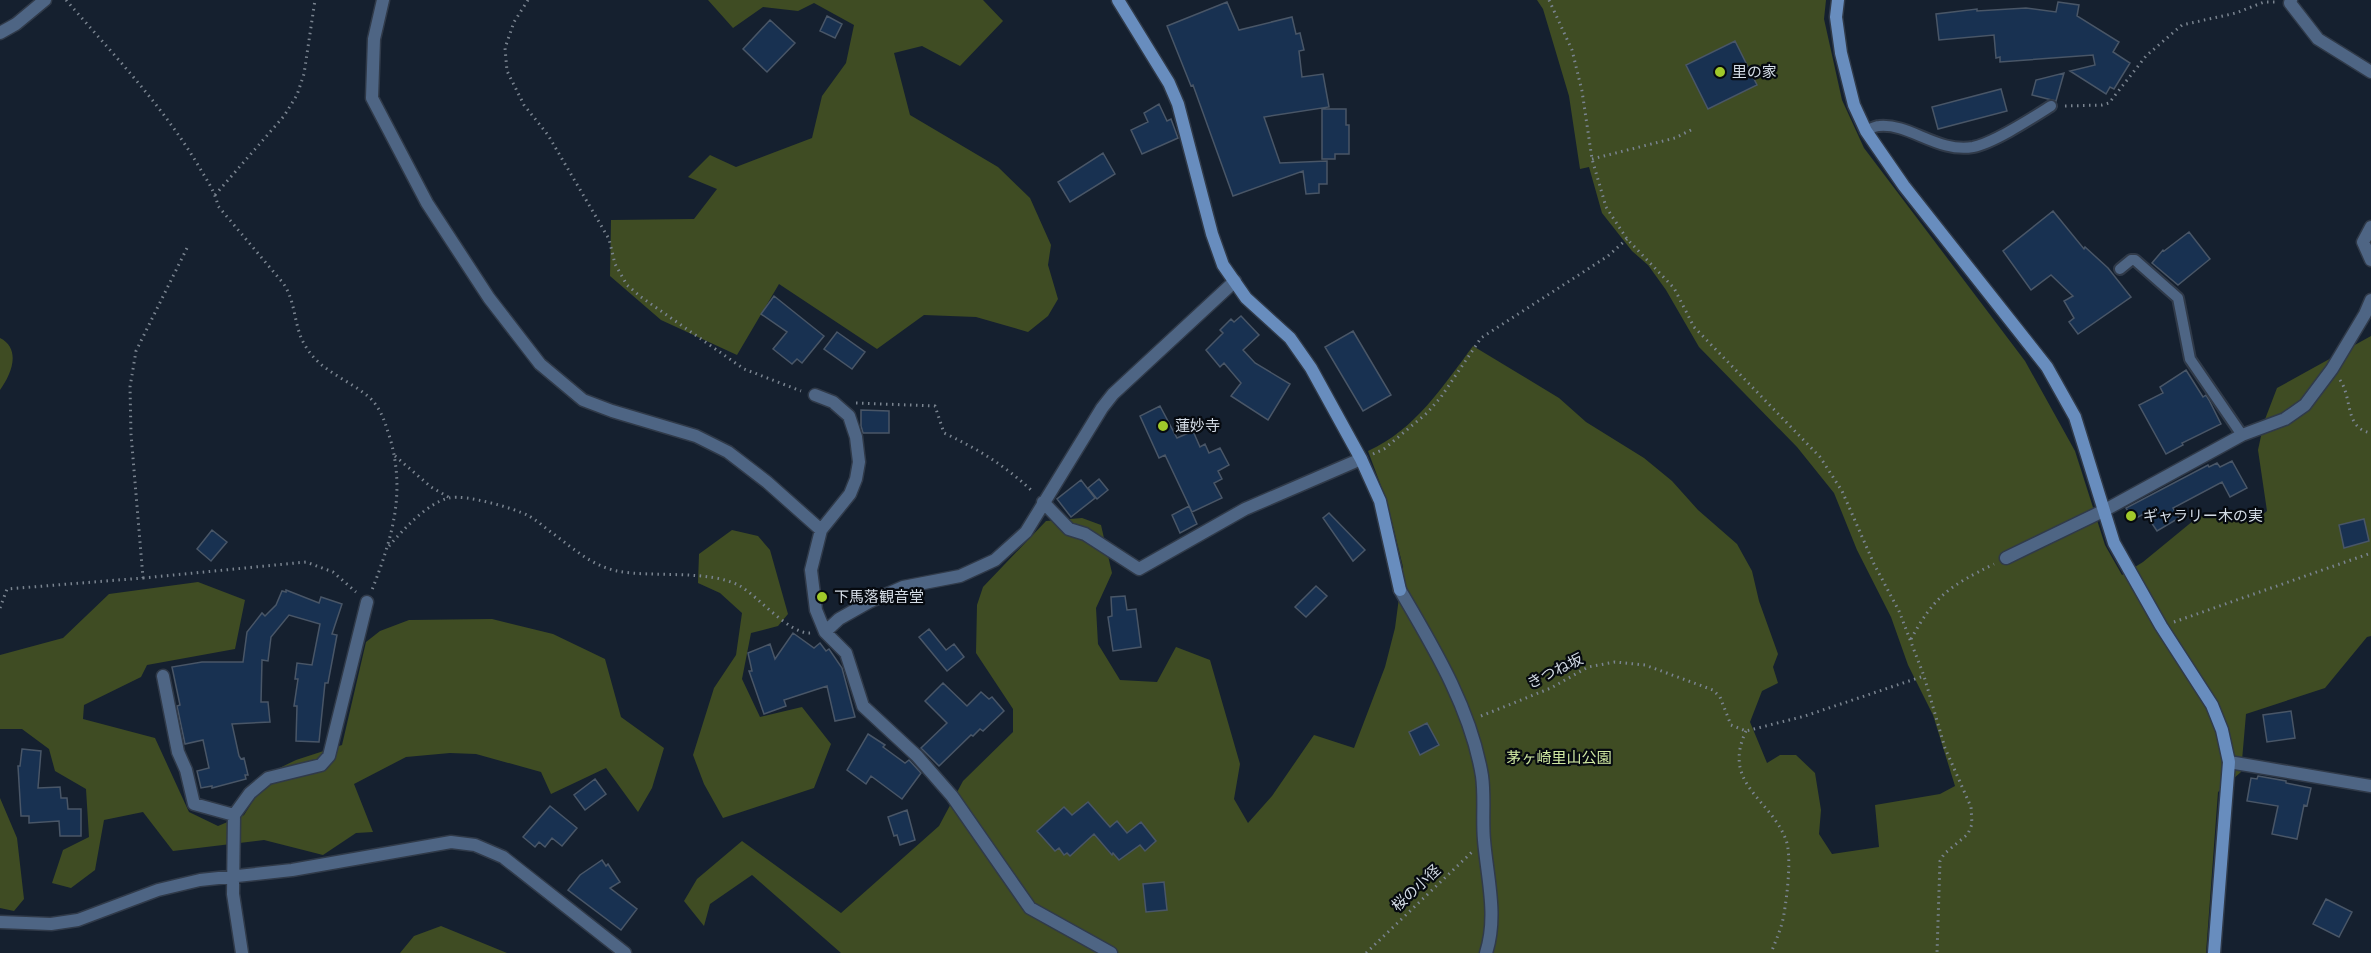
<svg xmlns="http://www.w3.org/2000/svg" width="2371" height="953" viewBox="0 0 2371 953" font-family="'DM Sans','Noto Sans JP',sans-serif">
<rect width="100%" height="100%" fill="#15202f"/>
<path fill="#3f4c23" d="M 708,0 L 983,0 L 1003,21 L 960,66 L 922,46 L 894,53 L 910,115 L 998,167 L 1030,198 L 1051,245 L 1048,265 L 1058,299 L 1048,316 L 1028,332 L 976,317 L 924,315 L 877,349 L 779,284 L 737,355 L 661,320 L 610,276 L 611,220 L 694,219 L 717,189 L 688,177 L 710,155 L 736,167 L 812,138 L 822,96 L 846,63 L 854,25 L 814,3 L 798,11 L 763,7 L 733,28 Z
M 1537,0 L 1826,0 L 1824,19 L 1842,100 L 1864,148 L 2025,361 L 2075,451 L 2105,545 L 2122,575 L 2143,562 L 2199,516 L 2255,521 L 2267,511 L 2258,450 L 2264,422 L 2277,388 L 2371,336 L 2371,636 L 2367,637 L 2325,688 L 2246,714 L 2241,772 L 2218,792 L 2206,953 L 841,953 L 752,875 L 710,904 L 704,926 L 684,901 L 697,879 L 742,841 L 841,913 L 939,826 L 963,781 L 1013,732 L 1013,709 L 976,653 L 977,605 L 983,587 L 1046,521 L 1082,518 L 1101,525 L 1112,573 L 1096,608 L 1098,644 L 1120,680 L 1157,682 L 1176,647 L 1210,660 L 1240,764 L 1234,799 L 1248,823 L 1272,796 L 1314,735 L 1354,748 L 1385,667 L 1395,628 L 1403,567 L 1387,502 L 1368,451 C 1415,430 1443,386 1473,346 L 1559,398 L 1586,422 L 1644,458 L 1672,481 L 1698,510 L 1737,544 L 1752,571 L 1759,601 L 1778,654 L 1773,667 L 1778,683 L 1762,691 L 1750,722 L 1767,763 L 1780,755 L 1796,755 L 1815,773 L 1821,810 L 1819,834 L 1832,854 L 1879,847 L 1875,805 L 1940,794 L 1955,786 L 1933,715 L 1908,665 L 1891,617 L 1857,550 L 1834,493 L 1797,447 L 1699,347 L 1666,290 L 1648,265 L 1632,251 L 1602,213 L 1589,167 L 1580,169 L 1569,96 L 1543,9 Z
M 0,338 C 22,349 11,375 0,390 Z
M 732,530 L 758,536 L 770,550 L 788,614 L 778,626 L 751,633 L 742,679 L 760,717 L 802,707 L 831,744 L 814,788 L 723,818 L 704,784 L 693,755 L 714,688 L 736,655 L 742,613 L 720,593 L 698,583 L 699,554 Z
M 198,582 L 245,600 L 235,649 L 147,665 L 141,677 L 84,705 L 83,719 L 155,738 L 189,812 L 218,826 L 244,815 L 271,772 L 296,760 L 342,745 L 366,642 L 380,631 L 409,620 L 492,619 L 553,634 L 605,659 L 621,717 L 664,748 L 652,788 L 638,812 L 606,768 L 551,794 L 541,772 L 476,754 L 450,753 L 406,757 L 354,784 L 373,832 L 356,833 L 323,855 L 264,840 L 173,851 L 143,812 L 104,820 L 95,870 L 71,888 L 52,883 L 63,850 L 89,837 L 86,789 L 55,771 L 49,749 L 22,729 L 0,729 L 0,655 L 63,638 L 109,594 Z
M 0,798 L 17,838 L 24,899 L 14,911 L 0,908 Z
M 441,926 L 507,953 L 400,953 L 414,936 Z"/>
<path fill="#183151" stroke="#495667" stroke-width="1.5" d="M 1227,2 L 1239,30 L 1292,17 L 1296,34 L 1300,33 L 1304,50 L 1299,51 L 1302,77 L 1323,74 L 1329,107 L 1264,117 L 1280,163 L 1327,161 L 1327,184 L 1319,184 L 1319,193 L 1306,194 L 1303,171 L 1233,196 L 1193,85 L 1191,86 L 1167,26 Z
M 2058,2 L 2079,5 L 2077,16 L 2119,42 L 2113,52 L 2130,63 L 2114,89 L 2110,87 L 2106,94 L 2070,71 L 2095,65 L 2093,55 L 2000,62 L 2000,57 L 1996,58 L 1994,35 L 1939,40 L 1936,14 L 1977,9 L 1977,11 L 2026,8 L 2056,12 Z
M 827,16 L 842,24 L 835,38 L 820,31 Z
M 770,20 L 795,43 L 767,72 L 743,49 Z
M 1735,41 L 1757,85 L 1708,109 L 1686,65 Z
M 2064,73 L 2056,101 L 2032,95 L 2036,80 Z
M 2001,89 L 2007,111 L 1938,129 L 1932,107 Z
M 1159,104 L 1167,121 L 1171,119 L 1178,138 L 1142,154 L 1131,130 L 1148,122 L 1144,113 Z
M 1322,109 L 1346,109 L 1346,125 L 1349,125 L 1349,154 L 1335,154 L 1335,159 L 1322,159 Z
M 1103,153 L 1115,174 L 1070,202 L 1058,182 Z
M 2053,211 L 2084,249 L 2085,247 L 2108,268 L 2131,297 L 2078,334 L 2069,322 L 2074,318 L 2064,301 L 2073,296 L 2051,275 L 2031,290 L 2003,251 Z
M 2189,232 L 2210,259 L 2178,285 L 2152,263 L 2163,250 L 2164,251 Z
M 774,296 L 824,336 L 802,363 L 797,359 L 792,364 L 773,349 L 787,332 L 761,314 Z
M 1241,316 L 1259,335 L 1243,350 L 1255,363 L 1290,384 L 1268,420 L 1231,396 L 1241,383 L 1224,363 L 1220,367 L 1206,350 L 1223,333 L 1220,330 L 1231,319 L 1234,322 Z
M 1353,331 L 1391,395 L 1363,411 L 1325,347 Z
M 837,332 L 865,352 L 852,369 L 824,349 Z
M 2186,370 L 2203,397 L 2206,395 L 2209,400 L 2221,424 L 2182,443 L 2183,445 L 2166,454 L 2139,405 L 2163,393 L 2160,387 Z
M 1160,406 L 1177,438 L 1193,431 L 1200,447 L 1205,444 L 1209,453 L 1220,448 L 1229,465 L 1218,471 L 1222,479 L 1214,483 L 1222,498 L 1192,512 L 1165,455 L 1159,458 L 1140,416 Z
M 861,410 L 889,411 L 889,433 L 863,433 L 861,426 Z
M 2232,461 L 2247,488 L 2230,497 L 2222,482 L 2173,508 L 2179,518 L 2157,531 L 2145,513 L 2133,520 L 2126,508 L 2208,465 L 2209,467 L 2217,463 L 2220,467 Z
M 1099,479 L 1108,490 L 1097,499 L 1088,488 Z
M 1081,480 L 1095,498 L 1071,517 L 1057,499 Z
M 1189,506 L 1197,524 L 1180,533 L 1172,515 Z
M 1329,513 L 1365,550 L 1353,561 L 1323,518 Z
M 2364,519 L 2369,541 L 2344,548 L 2339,525 Z
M 212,530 L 227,542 L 211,561 L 197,549 Z
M 1316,586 L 1327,596 L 1306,617 L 1295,607 Z
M 286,590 L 319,603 L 321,597 L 342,604 L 332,634 L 337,635 L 328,683 L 325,683 L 319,742 L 296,741 L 297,706 L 294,706 L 298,679 L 295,679 L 297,663 L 312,665 L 320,624 L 289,615 L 271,637 L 268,661 L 262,660 L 261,702 L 268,702 L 270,722 L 232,724 L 239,756 L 241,759 L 244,758 L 248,775 L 245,775 L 246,779 L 212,788 L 212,786 L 201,788 L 197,771 L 209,768 L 203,740 L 185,744 L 177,706 L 180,705 L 172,667 L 202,662 L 243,662 L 247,632 L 262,613 L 265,616 L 276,605 L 282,591 L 286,592 Z
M 1125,596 L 1127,610 L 1136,609 L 1141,647 L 1113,651 L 1108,617 L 1112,616 L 1111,597 Z
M 929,629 L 946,650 L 954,644 L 964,657 L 947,671 L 919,637 Z
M 793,633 L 814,648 L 820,643 L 826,651 L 829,649 L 842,668 L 855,717 L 835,721 L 827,686 L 784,700 L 786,706 L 764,714 L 749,671 L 752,671 L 748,653 L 770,644 L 775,659 Z
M 943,683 L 967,706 L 981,692 L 989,699 L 992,697 L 1004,711 L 983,731 L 980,729 L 973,736 L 971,735 L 939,766 L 921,748 L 947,723 L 925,701 Z
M 2291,711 L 2295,738 L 2267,742 L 2263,715 Z
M 1427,723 L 1439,745 L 1420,755 L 1409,732 Z
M 868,734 L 885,745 L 883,747 L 905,763 L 909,760 L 921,773 L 902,799 L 871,776 L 866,784 L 847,770 Z
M 22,749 L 41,751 L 38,788 L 60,787 L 61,798 L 67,798 L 68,809 L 81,809 L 81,836 L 60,836 L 59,821 L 29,823 L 29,816 L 21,816 L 18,766 L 20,766 Z
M 2258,776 L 2286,781 L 2286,783 L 2311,788 L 2307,806 L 2304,805 L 2297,839 L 2272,834 L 2278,806 L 2247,801 L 2251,778 L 2257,779 Z
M 595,779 L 606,794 L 585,810 L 574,795 Z
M 1088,802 L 1110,827 L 1117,821 L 1127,833 L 1141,822 L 1156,841 L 1145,851 L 1140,845 L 1119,860 L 1113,853 L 1112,855 L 1094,834 L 1070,856 L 1067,853 L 1064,855 L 1059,848 L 1055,851 L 1037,831 L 1064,807 L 1072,815 Z
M 550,806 L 577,828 L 562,846 L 552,838 L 545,847 L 539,842 L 535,847 L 523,837 Z
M 907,810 L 915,840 L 900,845 L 897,835 L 894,836 L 888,817 Z
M 602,860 L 606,866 L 608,864 L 620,882 L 610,888 L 637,909 L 621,930 L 568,890 L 580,875 Z
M 1164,882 L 1167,910 L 1146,912 L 1143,884 Z
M 2326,899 L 2352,912 L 2339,937 L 2313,924 Z"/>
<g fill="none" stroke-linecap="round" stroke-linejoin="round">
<defs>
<path id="lane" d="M 1866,131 C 1870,129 1875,126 1879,126 C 1910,123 1937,153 1973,147 C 1994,143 2032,118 2051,106
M 2120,269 L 2131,260 L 2135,260 L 2178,298 L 2190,359 L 2242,435"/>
<path id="street" d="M 383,0 L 374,39 L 372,98 L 427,203 L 489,298 L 540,364 L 583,400 L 612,411 L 696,436 L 728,452 L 767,482 L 821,530
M 2291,0 L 2290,3 L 2318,39 L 2371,72
M 0,33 L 16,24 L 45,0
M 2371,227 L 2363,242 L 2371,260
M 815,395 L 833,402 L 849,416 L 856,437 L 859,462 L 856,479 L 850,494 L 821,530 L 811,570 L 816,610 L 825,632 L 846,653 L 863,706 L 917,756 L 952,796 L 1030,908 L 1111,953
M 1043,502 L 1069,529 L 1085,534 L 1139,569 L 1245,509 L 1361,459
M 2006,558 L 2105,510 L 2242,435 L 2285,419 L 2305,405 L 2332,369 L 2365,314 L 2371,300
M 1400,590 C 1434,648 1471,709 1482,776 C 1485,797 1482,819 1484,840 C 1487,877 1498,916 1486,953
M 825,632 L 839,619 L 869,602 L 903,587 L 960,576 L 995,560 L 1026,532 L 1102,408 L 1113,394 L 1235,281
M 163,676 L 178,752 L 186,770 L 194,804 L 234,815
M 2229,762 L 2371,786
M 0,922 L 51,924 L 78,920 L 158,890 L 200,880 L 292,870 L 451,842 L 475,845 L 503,857 L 625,953
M 242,953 L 233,894 L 234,815 L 250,793 L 268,778 L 321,765 L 329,756 L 367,602"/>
<path id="secondary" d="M 1118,0 L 1169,83 L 1178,104 L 1212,234 L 1223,265 L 1246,298 L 1290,338 L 1311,368 L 1361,459 L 1380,501 L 1400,590
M 1838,0 L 1836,17 L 1841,53 L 1854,105 L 1866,131 L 1904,186 L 2047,367 L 2075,417 L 2114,543 L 2161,626 L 2212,705 L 2222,730 L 2229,762 L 2214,953"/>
</defs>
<use href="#lane" stroke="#303a49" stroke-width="14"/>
<use href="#street" stroke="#303a49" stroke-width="15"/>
<use href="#secondary" stroke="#303a49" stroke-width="15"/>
<path stroke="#7a8490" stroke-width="3" stroke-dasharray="1.5 4.5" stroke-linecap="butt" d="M 66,0 C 112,53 162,105 198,165 C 206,179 215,191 218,206 L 283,283 C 297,303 293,327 306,347 C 321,372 350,380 370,398 C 382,410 385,423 390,438 C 406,494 392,538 372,590
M 528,0 L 514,22 L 505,48 L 507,71 L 524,105 L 548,135 L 609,239 L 615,264 L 627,285 L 641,297 L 744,369 L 801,391
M 1549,0 L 1572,50 L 1582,91 L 1592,159 L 1606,207 L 1627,239 L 1674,288 L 1694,327 L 1820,457 L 1842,491 L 1874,564 L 1899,611 L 1924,676 L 1945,748 L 1971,807 L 1972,824 L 1968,834 L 1944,854 L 1940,861 L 1937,953
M 2065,106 L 2102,105 L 2109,103 L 2146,56 L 2182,25 L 2236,13 L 2264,2 L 2276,2
M 1592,159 L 1675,138 L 1695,128
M 215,195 L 284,116 L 297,95 L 304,74 L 315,0
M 2340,380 C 2353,399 2344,428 2371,433
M 856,403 L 935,406 L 944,433 C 978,449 1006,466 1033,492
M 1373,454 L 1384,449 L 1427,413 L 1441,397 L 1481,338 L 1608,256 L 1627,239
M 395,456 L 431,487 L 450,498
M 389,546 C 403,530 427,503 449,498 C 465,494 514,508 529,516 C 538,521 546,529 555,535 C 575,550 593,566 617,571 C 653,578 709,569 740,586 C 759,597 790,635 811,633
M 143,578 L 306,562 L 333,572 L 356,592
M 0,608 L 7,589 L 143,578 L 131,434 L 130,387 L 136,351 L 188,246
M 2174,622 L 2371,553
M 1911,639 C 1935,595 1950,586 1994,564
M 1481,716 L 1551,688 L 1588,667 L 1615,662 L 1645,665 L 1713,690 L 1720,697 L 1731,725 L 1746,731 L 1805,716 L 1924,676
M 1746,731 C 1721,784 1771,799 1786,840 C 1792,856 1787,896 1784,914 C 1782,927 1776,940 1771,953
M 1366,953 L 1472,852"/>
<use href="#lane" stroke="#4e6584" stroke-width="10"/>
<use href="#street" stroke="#4e6584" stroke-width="12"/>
<use href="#secondary" stroke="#688dbe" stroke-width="12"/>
</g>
<g fill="#a1c92a" stroke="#060a10" stroke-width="2">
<circle cx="1720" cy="72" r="6"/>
<circle cx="1163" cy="426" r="6"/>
<circle cx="2131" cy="516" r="6"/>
<circle cx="822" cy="597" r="6"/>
</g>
<g text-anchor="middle" stroke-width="4.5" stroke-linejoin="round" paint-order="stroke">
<g font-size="15" fill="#d4dce6" stroke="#060a10" text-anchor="start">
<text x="1732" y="77">里の家</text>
<text x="1175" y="431">蓮妙寺</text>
<text x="2143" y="521">ギャラリー木の実</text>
<text x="834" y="602">下馬落観音堂</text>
</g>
<g font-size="15" fill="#d4dce6" stroke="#060a10">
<text transform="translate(1555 671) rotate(-26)" y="5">きつね坂</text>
<text transform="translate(1416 888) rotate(-43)" y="5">桜の小径</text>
</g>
<g font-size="15" fill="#d0e8a2" stroke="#060a10">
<text x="1559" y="763">茅ヶ崎里山公園</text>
</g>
</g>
</svg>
